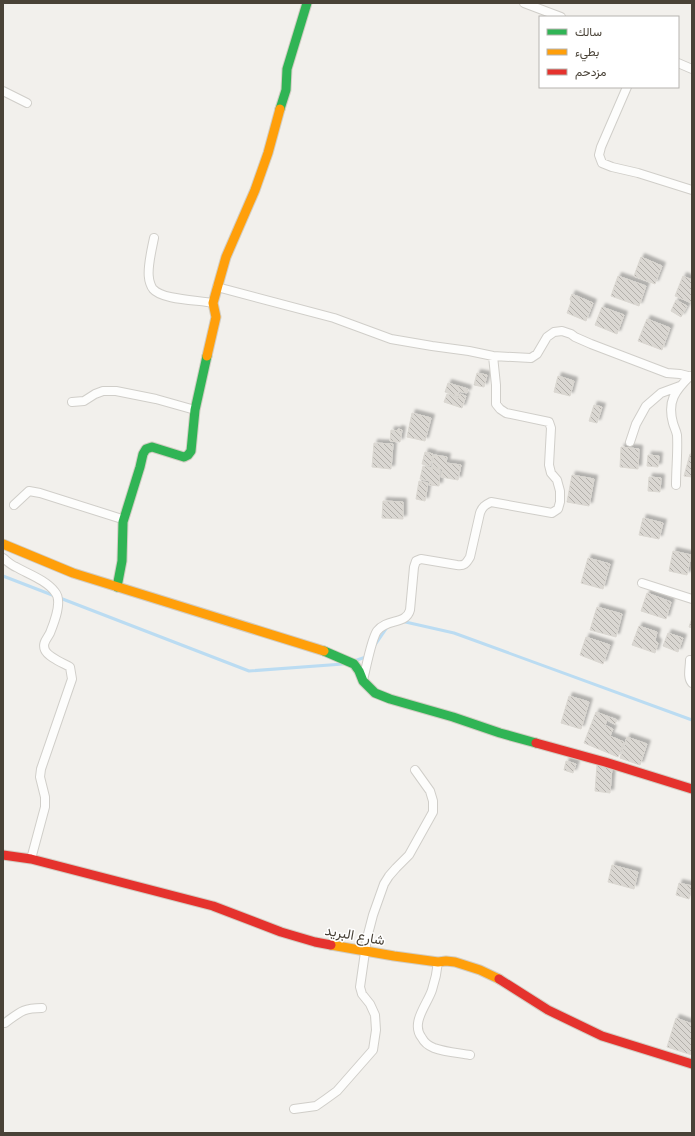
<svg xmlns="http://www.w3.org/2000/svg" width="695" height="1136" viewBox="0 0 695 1136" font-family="'Titillium Web',Vazirmatn,sans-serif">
<defs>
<pattern id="building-back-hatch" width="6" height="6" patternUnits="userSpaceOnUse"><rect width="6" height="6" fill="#dad7d2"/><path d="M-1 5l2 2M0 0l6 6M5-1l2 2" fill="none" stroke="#b3b0ab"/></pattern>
<filter id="shadow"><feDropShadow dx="3.5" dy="-3.5" stdDeviation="1" flood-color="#0004"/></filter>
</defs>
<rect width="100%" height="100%" fill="#f2f0ec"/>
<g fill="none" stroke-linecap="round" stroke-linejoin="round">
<path stroke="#bbdcf2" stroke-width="3" d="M 3,576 L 249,671 L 343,664
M 401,621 L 454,633 L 692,720
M 375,645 L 388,626
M 354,661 L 366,657"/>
</g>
<path fill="url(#building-back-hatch)" stroke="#dad7d1" filter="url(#shadow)" d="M 641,257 L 662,266 L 655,284 L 634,276 Z
M 618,276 L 646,286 L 639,306 L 611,296 Z
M 683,276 L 692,280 L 692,303 L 675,296 Z
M 572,294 L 593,303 L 586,321 L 567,313 L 571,302 L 570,299 Z
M 676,300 L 687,306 L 681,317 L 671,311 Z
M 602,307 L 624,315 L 617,334 L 595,325 Z
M 647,319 L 670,328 L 662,350 L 638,341 Z
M 477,373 L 487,375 L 484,387 L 474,385 Z
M 558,376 L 574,381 L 570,396 L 554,392 Z
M 448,383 L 468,389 L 467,393 L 459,391 L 458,396 L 445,392 Z
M 447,394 L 459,398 L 460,394 L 466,396 L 462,408 L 444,402 Z
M 594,405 L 602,407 L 597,423 L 589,421 Z
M 412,413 L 431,418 L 425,441 L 407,437 Z
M 398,429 L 402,430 L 400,442 L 390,441 L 391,430 L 398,431 Z
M 374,443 L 393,444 L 391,469 L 372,467 Z
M 621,447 L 639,449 L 638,469 L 620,467 Z
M 425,452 L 433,454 L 430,466 L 422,464 Z
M 690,454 L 692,454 L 692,477 L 684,476 Z
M 434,455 L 447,457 L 446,463 L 461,465 L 458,480 L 441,477 L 443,469 L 432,467 Z
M 648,455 L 659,456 L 658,467 L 647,466 Z
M 423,466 L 440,470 L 439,486 L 429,485 L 430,481 L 420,479 Z
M 572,475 L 594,479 L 589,506 L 567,502 Z
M 649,477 L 661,478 L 660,492 L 648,491 Z
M 419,481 L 428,483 L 425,501 L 416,499 Z
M 383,501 L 403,502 L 403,519 L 382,518 Z
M 643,518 L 663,523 L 659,539 L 639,535 Z
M 673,551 L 691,555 L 687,575 L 669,571 Z
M 588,558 L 610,564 L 603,589 L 581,583 Z
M 647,593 L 671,602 L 666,619 L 641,611 Z
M 597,607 L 622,614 L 616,637 L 590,630 Z
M 692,618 L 692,628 L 689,627 Z
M 639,626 L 657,632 L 655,640 L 658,643 L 655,653 L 632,645 Z
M 668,633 L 683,638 L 678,652 L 663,646 Z
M 586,637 L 610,645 L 603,664 L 580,655 Z
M 569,696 L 589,702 L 581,729 L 561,723 Z
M 596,712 L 617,720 L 615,724 L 607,720 L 605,725 L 613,729 L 610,736 L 624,742 L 618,757 L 584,743 Z
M 627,737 L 647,744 L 640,765 L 620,758 Z
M 566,761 L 576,764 L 573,773 L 564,770 Z
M 597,765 L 612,767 L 610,793 L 595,791 Z
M 612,865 L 638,872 L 634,889 L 608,882 Z
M 679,883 L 692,886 L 689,899 L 676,895 Z
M 676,1018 L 692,1024 L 692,1055 L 667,1047 Z"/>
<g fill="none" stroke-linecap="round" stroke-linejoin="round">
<defs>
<path id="street" d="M 524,3 L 561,17
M 678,63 L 692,69
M 627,87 L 601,147 L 599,155 L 602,163 L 612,167 L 638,173 L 692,190
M 3,91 L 27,103
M 154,238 C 152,248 147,268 149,278 C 149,280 151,287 153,289 C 162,300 199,300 213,303
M 217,287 L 334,318 L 391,339 L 432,346 L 469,351 L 493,356 L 531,358 L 537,354 L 547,337 L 554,332 L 562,331 L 571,334 L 575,337 L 591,344 L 667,373 L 680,374 L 692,377
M 72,402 L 84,401 L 95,394 L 103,391 L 116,391 L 156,399 L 195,410
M 630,442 L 636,424 L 646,406 L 661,393 L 680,386
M 676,485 C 676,468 678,451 677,435 C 676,430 674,427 673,423 C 667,401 675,391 690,376
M 14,505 L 29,491 L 40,493 L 122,519
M 3,558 C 7,561 11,565 16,567 C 28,574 46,580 55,592 C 63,601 54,623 50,633 C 47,639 42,643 45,650 C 48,657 63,663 70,667 L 72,679 L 41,769 L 40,777 L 45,797 L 45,807 L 31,859
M 642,583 L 692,599
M 690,660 C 690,668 687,677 692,683
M 363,680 C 366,669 371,640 377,631 C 387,618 406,625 410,610 L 414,567 L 416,561 L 421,559 L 457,565 C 464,566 466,564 470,557 L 480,513 C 482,507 485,505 491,502 L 552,513 L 558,509 L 560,502 L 560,491 L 557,480 L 551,473 L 549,465 L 551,428 L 549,422 L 506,413 L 500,409 L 496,404 L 496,385 L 493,356
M 438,962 C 437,972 435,981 432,990 C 427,1005 410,1023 422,1038 C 424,1042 429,1046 434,1048 C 445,1052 459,1053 470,1055
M 3,1023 L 5,1023 C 20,1012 23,1008 42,1008
M 294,1109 L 316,1106 L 326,1099 L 337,1091 L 373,1050 L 376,1030 L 375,1015 L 370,1004 L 362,994 L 360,987 L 367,938 L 373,915 L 384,884 L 389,876 L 396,868 L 409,855 L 433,812 L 433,801 L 430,791 L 415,770"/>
<path id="fast" d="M 280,109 L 286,90 L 287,69 L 307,3
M 117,587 L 122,561 L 123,522 L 140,467 L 143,454 L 146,449 L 152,447 L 184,457 L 188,455 L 191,451 L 195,410 L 207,356
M 324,651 L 354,664 L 359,671 L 363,681 L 375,693 L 390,699 L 453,717 L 500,733 L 536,743"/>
<path id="slow" d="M 207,356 L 216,317 L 213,303 L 226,257 L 255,190 L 268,153 L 280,109
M 3,544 L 73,573 L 324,651
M 331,945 L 394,956 L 438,962 L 446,961 L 455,962 L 480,970 L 499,979"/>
<path id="jam" d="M 536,743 L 605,762 L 692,789
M 3,855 L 31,859 L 213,906 L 281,932 L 315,942 L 331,945
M 499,979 L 548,1010 L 602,1036 L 692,1064"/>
</defs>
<use href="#street" stroke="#d0cec9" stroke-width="10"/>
<use href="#fast" stroke="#d2cdc3" stroke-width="11"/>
<use href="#slow" stroke="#d2cdc3" stroke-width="11"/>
<use href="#jam" stroke="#d2cdc3" stroke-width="11"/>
<use href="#street" stroke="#fdfdfc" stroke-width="8"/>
<use href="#fast" stroke="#30b455" stroke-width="9"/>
<use href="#slow" stroke="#ff9f0a" stroke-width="9"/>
<use href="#jam" stroke="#e5322d" stroke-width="9"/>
</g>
<g text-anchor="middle" stroke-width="3" stroke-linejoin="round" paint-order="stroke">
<g font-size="14" fill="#494237" stroke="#fff">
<text transform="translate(355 935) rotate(10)" y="5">شارع البريد</text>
</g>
</g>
<rect width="695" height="1136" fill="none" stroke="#494237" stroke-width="8"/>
<rect x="539" y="16" width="140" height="72" fill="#ffffff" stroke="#b6b3af"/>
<rect x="547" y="29" width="20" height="6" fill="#30b455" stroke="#b6b3af"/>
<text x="575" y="36" font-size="12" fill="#494237">سالك</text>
<rect x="547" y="49" width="20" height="6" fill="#ff9f0a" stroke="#b6b3af"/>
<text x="575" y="56" font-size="12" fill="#494237">بطيء</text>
<rect x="547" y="69" width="20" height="6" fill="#e5322d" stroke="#b6b3af"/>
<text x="575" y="76" font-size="12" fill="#494237">مزدحم</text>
</svg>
